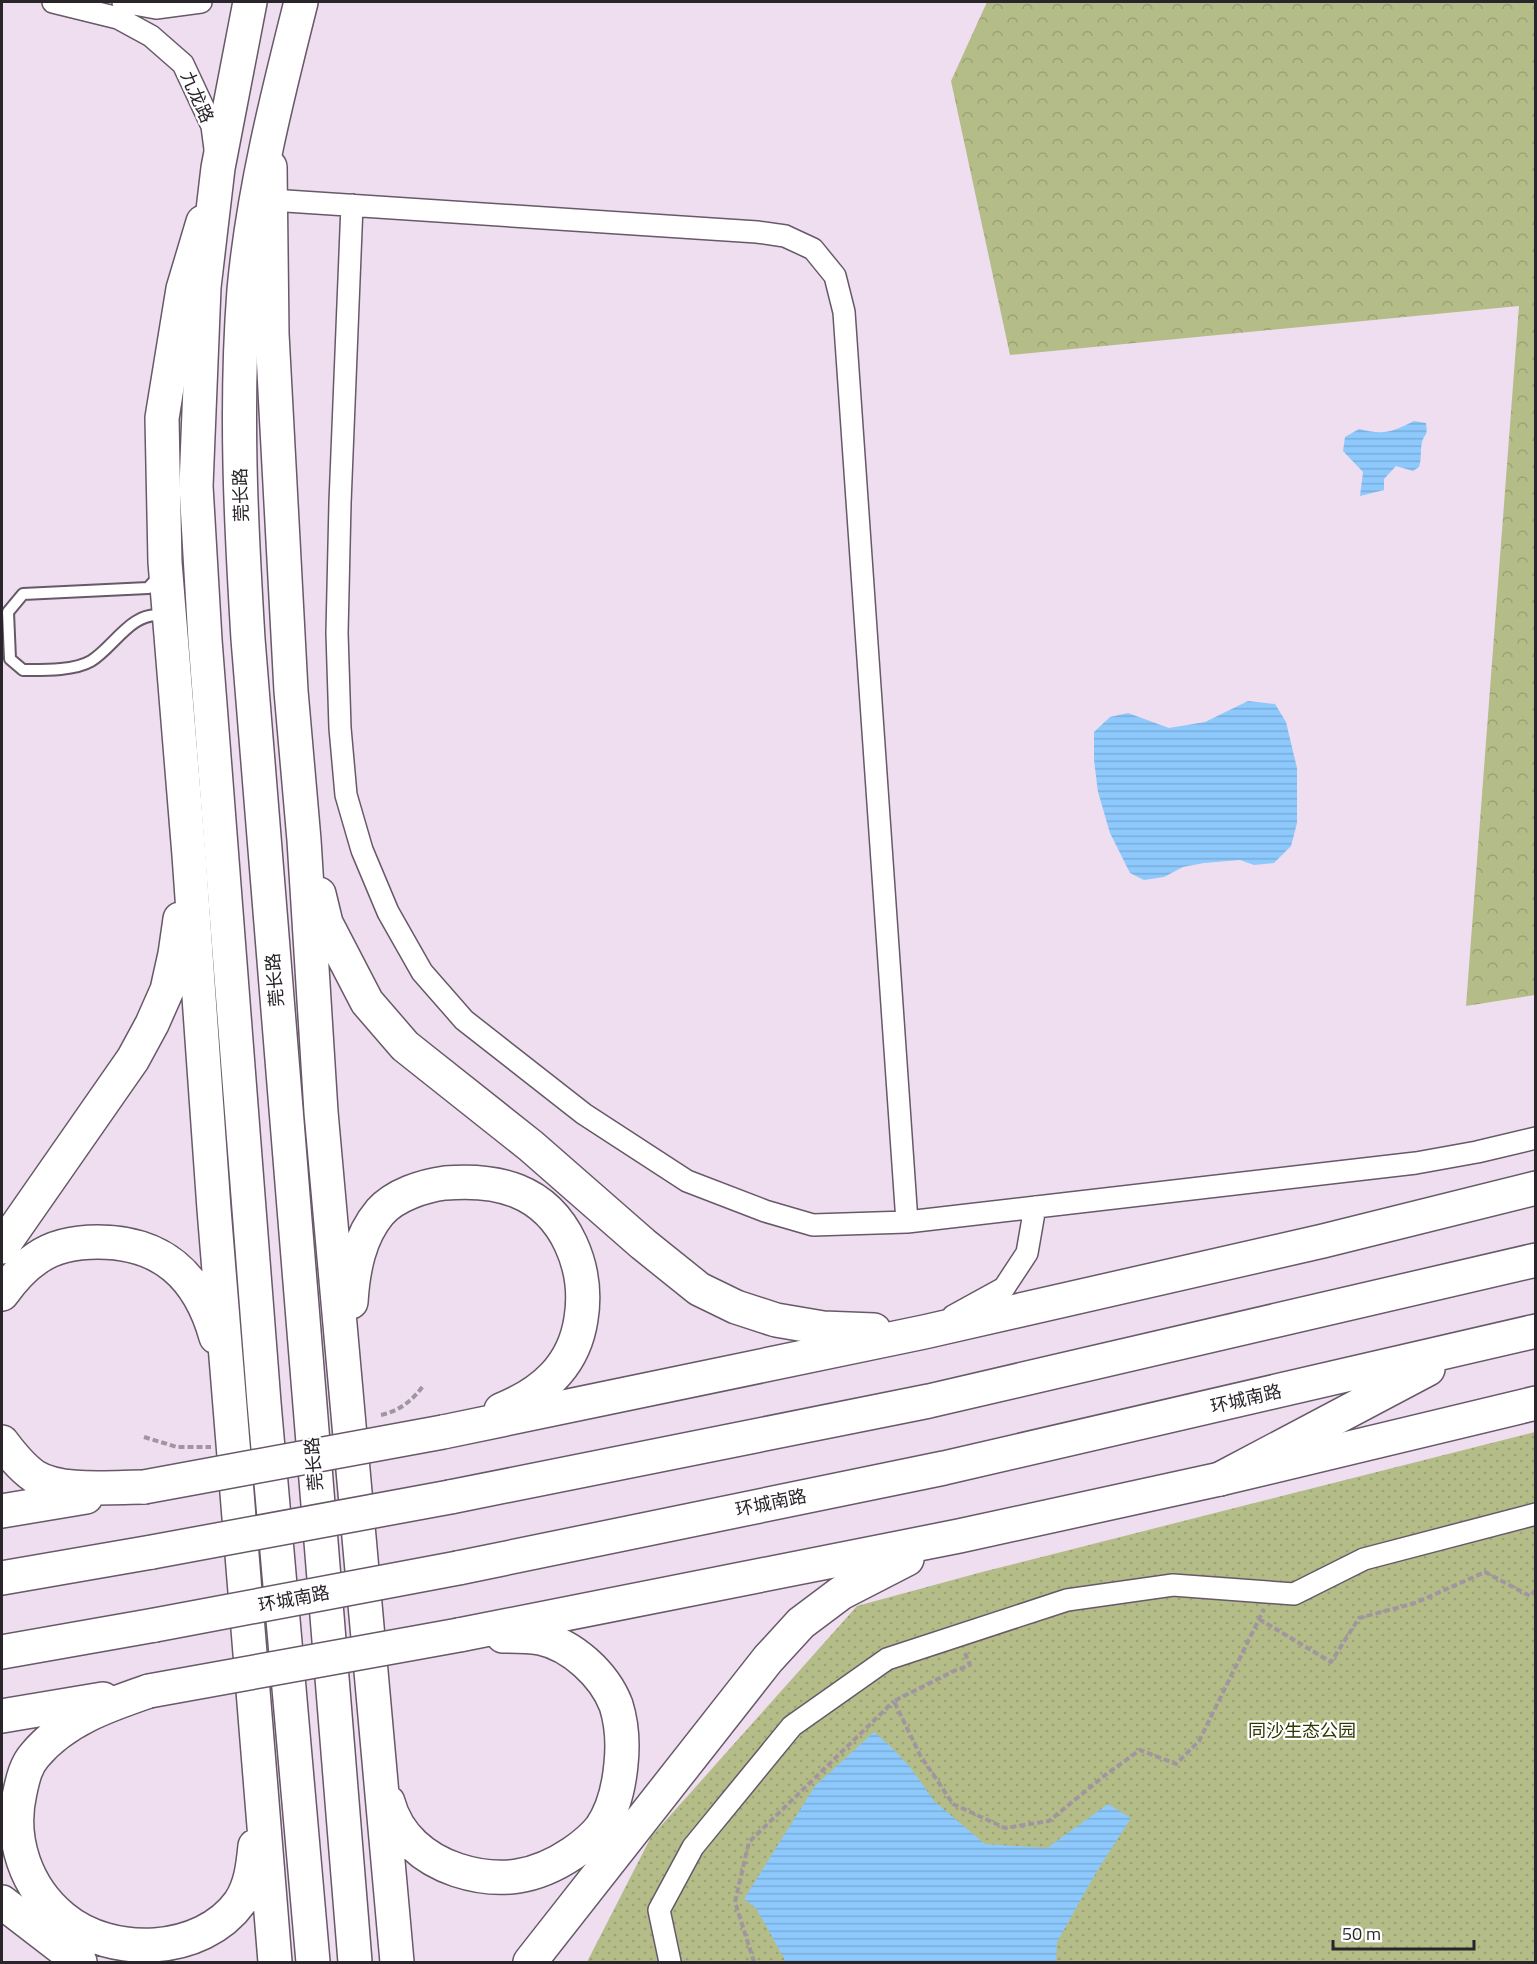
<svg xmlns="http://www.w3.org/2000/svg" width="1537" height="1964" viewBox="0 0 1537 1964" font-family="'Titillium Web','Noto Sans SC',sans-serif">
<defs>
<pattern id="grass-dots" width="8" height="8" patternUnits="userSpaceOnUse" patternTransform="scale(1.5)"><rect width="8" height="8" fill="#b4bd88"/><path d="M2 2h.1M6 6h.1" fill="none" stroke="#9ba276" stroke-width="1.8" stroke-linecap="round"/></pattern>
<pattern id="forest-crowns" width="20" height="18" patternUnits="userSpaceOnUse" patternTransform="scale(1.5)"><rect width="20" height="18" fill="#b4bd88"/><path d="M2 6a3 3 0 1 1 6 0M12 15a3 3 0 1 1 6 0" fill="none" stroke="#9ba276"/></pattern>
<pattern id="water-rules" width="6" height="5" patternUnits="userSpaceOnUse" patternTransform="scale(1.5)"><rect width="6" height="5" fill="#8dc9fc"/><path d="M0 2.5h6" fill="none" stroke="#7aacd8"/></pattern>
</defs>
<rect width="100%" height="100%" fill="#eedeef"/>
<path fill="url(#grass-dots)" d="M 1535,1432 L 1535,1962 L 587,1962 L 651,1837 L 857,1606 L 982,1572 Z"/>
<path fill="url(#forest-crowns)" d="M 987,2 L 1535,2 L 1535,995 L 1466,1006 L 1519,306 L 1010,355 L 951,81 Z"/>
<path fill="url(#water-rules)" d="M 1414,421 L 1426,423 C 1428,437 1425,432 1422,442 C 1420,450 1422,458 1419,467 L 1413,471 L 1396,466 L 1384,479 L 1384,490 L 1360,496 L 1363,472 L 1343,451 L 1345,437 L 1359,429 C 1384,435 1390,433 1414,421 Z
M 1248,701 L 1275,704 L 1286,722 L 1297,768 L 1297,823 L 1291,846 L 1274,863 L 1254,865 L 1240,860 L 1204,863 L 1183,867 L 1164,877 L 1144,880 L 1130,873 L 1110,833 L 1098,792 L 1094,760 L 1094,732 L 1110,717 L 1128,713 L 1169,728 L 1205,722 Z
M 874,1732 L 891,1747 L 910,1767 L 935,1802 L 985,1844 L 1047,1848 L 1108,1804 L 1131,1818 L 1097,1871 L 1057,1942 L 1056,1962 L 784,1962 L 784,1958 L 756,1908 L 744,1899 L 815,1786 Z"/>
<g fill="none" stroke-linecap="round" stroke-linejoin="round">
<defs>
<path id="lane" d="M 159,576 L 148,588 L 23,594 L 8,612 L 10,659 L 23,670 C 42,670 74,671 91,661 C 114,647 132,610 162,616 L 163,618"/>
<path id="street" d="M 53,2 L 118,18 L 151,36 L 183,64 L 212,126 L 215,149
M 123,2 L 156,8 L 201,2
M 271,200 L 757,232 L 785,236 L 813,249 L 835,276 L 844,312 L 907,1222
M 352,205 L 340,503 L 337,633 L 340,728 L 346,795 L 362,850 L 388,912 L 422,972 L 464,1020 L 584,1114 L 687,1181 L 765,1211 L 813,1225 L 907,1222 L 1416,1163 L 1477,1152 L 1536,1138
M 953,1316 L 1004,1288 L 1027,1253 L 1035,1207
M 670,1962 L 659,1910 L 693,1847 L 792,1726 L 887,1659 L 1067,1600 L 1173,1585 L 1294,1594 L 1364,1559 L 1536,1514"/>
<path id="primary" d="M 270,167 L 272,334 L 291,691 L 304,840 L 321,1112 L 397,1962
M 203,222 L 183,289 L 162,418 L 165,562 L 189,855 L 214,1209 L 275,1962
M 319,894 L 326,923 L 367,1002 L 405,1046 L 531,1146 L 643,1244 L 699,1289 L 736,1307 L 776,1320 L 823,1328 L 874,1330
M 2,1247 L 133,1059 L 152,1024 L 167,990 L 175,954 L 180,919
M 2,1294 C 12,1280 22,1268 37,1258 C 54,1246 77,1242 98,1242 C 162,1242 199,1276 216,1337
M 351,1302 C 353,1270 359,1237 380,1212 C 395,1195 423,1186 445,1183 C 469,1181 495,1182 517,1191 C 567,1211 589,1269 581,1319 C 574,1366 543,1393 501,1410
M 443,1432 L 924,1332 L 1323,1241 L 1536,1188
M 2,1442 C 11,1454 21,1467 34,1476 C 60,1493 113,1487 144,1487
M 2,1511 L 86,1497
M 459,1635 L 959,1536 L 1220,1479 L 1536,1403
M 149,1691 C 108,1705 64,1720 35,1755 C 26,1765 23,1778 20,1792 C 9,1839 26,1888 63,1918 C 111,1958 202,1955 240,1902 C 251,1885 253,1866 255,1846
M 2,1716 L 103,1699
M 388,1802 C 397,1836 424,1859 457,1870 C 500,1884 536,1878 573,1853 C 583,1846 594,1837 601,1828 C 614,1809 619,1786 621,1764 C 623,1745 622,1724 616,1705 C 604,1674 572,1645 540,1638 C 528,1636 515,1636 503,1636
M 2,1902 L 80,1962
M 530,1962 L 768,1659 L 801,1623 L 841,1593 L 907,1559"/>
<path id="highway" d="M 250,2 L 218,168 L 204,287 L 196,486 L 205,640 L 264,1403 L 313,1962
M 301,2 C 277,97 253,192 244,290 C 235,407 241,523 248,639 L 355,1962
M 1220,1479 L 1428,1369
M 450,1497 L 929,1401 L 1536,1260
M 458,1568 L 944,1468 L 1536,1331
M 2,1578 L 152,1552
M 2,1652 L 155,1625"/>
</defs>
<use href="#lane" stroke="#675968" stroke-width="14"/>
<use href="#street" stroke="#675968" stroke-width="24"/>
<use href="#primary" stroke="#675968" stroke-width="36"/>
<use href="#highway" stroke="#675968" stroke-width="36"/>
<path stroke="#a195a2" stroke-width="4" stroke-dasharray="6 3" stroke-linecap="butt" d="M 1259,1619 L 1331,1662 L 1359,1618 L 1415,1603 L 1485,1572 L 1530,1596 L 1536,1590
M 965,1653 L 970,1665 L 954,1671 L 894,1701 L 920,1755 L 953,1804 L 1005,1828 L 1049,1821 L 1104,1776 L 1140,1750 L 1176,1764 L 1199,1741 L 1264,1609
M 754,1962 L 735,1902 L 749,1842 L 894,1701"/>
<use href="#lane" stroke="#fff" stroke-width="10"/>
<use href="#street" stroke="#fff" stroke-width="21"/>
<use href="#primary" stroke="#fff" stroke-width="33"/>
<use href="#highway" stroke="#fff" stroke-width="33"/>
<defs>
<path id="primary-bridge" d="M 144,1487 L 443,1432
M 149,1691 L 459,1635"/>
<path id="highway-bridge" d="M 152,1552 L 450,1497
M 155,1625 L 458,1568"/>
</defs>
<use href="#primary-bridge" stroke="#675968" stroke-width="36" stroke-linecap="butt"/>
<use href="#highway-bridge" stroke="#675968" stroke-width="36" stroke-linecap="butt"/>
<path stroke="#a195a2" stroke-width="4" stroke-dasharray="6 3" stroke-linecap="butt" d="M 381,1415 C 399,1411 412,1401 423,1386
M 144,1437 L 177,1447 L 211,1447"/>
<use href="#primary-bridge" stroke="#fff" stroke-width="33"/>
<use href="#highway-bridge" stroke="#fff" stroke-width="33"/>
</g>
<g text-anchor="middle" stroke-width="4.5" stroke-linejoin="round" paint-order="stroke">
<g font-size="18" fill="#2a242b" stroke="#fff">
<text transform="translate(197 97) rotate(66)" y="6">九龙路</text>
<text transform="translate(241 495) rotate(-92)" y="6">莞长路</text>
<text transform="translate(275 980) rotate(-95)" y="6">莞长路</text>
<text transform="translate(1246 1399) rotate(-13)" y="6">环城南路</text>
<text transform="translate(314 1464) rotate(-95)" y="6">莞长路</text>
<text transform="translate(771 1503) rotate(-12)" y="6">环城南路</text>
<text transform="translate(294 1599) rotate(-11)" y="6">环城南路</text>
</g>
<g font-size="18" fill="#313700" stroke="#fff">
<text x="1302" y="1737">同沙生态公园</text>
</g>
</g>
<rect width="1537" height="1964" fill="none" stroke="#2a242b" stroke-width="6"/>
<path d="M1333 1940v9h141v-9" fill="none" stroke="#2a242b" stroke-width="3"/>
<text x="1342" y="1940" font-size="18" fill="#2a242b" stroke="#ffffff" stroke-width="4.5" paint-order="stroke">50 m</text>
</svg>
